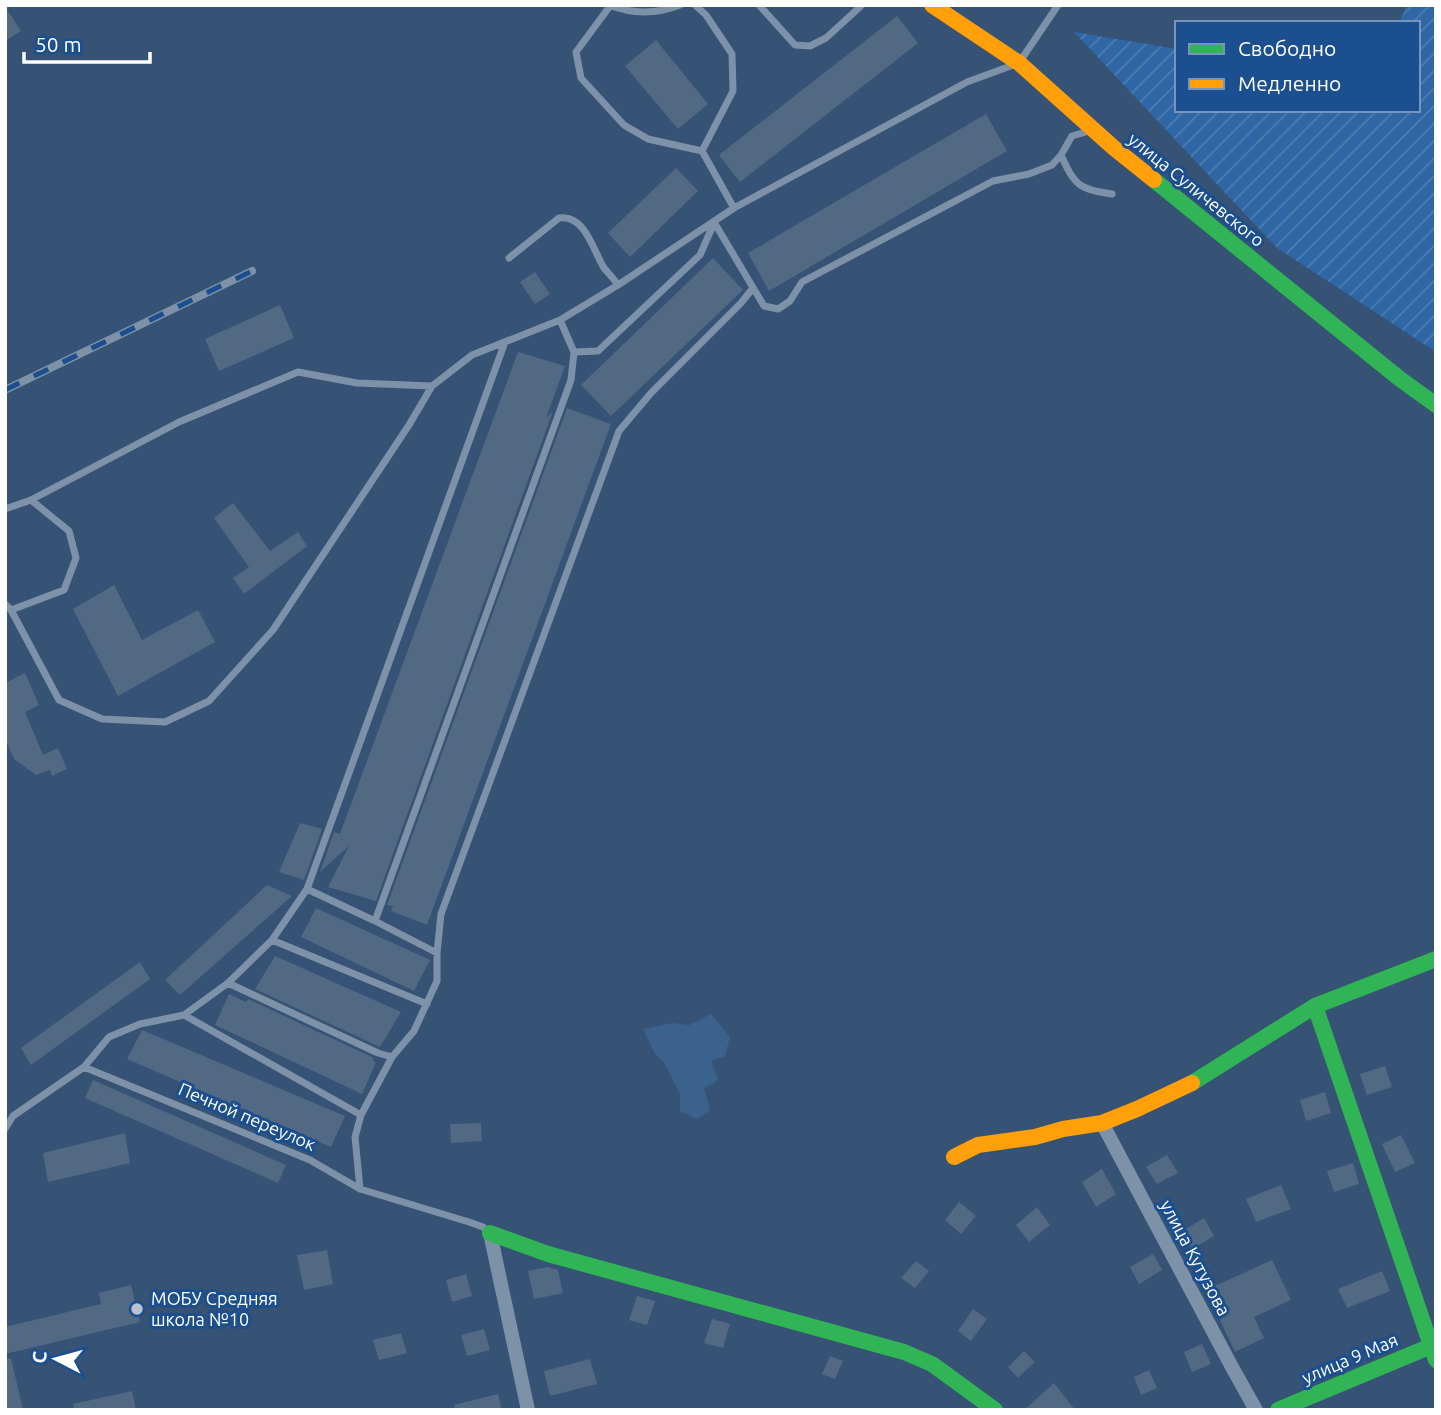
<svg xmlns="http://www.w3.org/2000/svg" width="1441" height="1415" viewBox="0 0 1441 1415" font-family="Ubuntu,sans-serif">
<defs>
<pattern id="garden-furrows" width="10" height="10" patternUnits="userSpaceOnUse" patternTransform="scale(1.75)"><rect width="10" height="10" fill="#2f66a5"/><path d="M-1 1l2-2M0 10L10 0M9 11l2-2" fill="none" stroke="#4e7db2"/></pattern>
</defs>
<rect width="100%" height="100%" fill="#365274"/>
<path fill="url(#garden-furrows)" d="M 1407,5 L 1436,5 L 1436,352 L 1277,248 L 1074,32 L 1177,49 L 1177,110 L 1418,110 L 1418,23 L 1394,23 L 1400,21 Z"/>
<path fill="#3b618d" d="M 711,1014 L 730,1037 L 725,1056 L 711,1061 L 718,1078 L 713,1084 L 704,1088 L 710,1110 L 697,1119 L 680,1111 L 680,1094 L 664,1062 L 655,1054 L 643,1029 L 673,1023 L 689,1025 Z"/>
<path fill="#526984" d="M 5,6 L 21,31 L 5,41 Z
M 897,16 L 918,43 L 740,182 L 719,155 Z
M 656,40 L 708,104 L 678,129 L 625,66 Z
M 986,114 L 1007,151 L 769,291 L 748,253 Z
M 676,168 L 698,191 L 630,257 L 608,233 Z
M 713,258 L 743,290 L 611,416 L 581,385 Z
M 535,272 L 550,294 L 535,304 L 520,282 Z
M 280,305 L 294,338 L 219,371 L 205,339 Z
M 518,352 L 565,366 L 546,418 L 553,411 L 376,901 L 328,887 L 349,846 L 320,872 L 334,832 L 340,834 Z
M 567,408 L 611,424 L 427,925 L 391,911 L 393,906 L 387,905 Z
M 233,503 L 270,551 L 298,532 L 307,546 L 244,594 L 233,578 L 249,567 L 214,518 Z
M 114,585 L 142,640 L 198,610 L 215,642 L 118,696 L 73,609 Z
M 25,673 L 39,705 L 25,712 L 43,755 L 58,748 L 67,769 L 52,776 L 50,770 L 36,775 L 14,759 L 5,739 L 5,683 Z
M 300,823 L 322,829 L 304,880 L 279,872 Z
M 267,885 L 292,896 L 180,995 L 165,980 Z
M 316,908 L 430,960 L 414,991 L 301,937 Z
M 275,956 L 401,1012 L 380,1047 L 255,989 Z
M 140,962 L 150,979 L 31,1065 L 21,1048 Z
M 229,994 L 246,1002 L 248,999 L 374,1058 L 372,1060 L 376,1062 L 362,1094 L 215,1025 Z
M 142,1030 L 345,1116 L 331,1147 L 127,1059 Z
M 1385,1066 L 1392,1087 L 1367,1095 L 1360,1074 Z
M 93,1080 L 286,1165 L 278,1183 L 85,1098 Z
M 1325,1092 L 1331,1113 L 1306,1121 L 1300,1100 Z
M 481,1123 L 482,1141 L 451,1143 L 450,1124 Z
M 125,1133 L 130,1163 L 48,1182 L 43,1153 Z
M 1401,1135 L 1415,1163 L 1395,1172 L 1382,1144 Z
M 1167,1155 L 1178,1173 L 1157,1184 L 1146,1167 Z
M 1353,1163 L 1359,1184 L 1334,1192 L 1327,1171 Z
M 1102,1169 L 1116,1194 L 1096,1207 L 1082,1182 Z
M 1281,1185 L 1291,1209 L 1256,1222 L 1246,1199 Z
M 959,1202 L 976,1216 L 961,1234 L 945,1220 Z
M 1037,1207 L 1050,1225 L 1029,1242 L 1016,1225 Z
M 1204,1218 L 1214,1236 L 1191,1250 L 1181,1232 Z
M 327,1250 L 333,1284 L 304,1290 L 297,1255 Z
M 1153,1254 L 1162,1270 L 1139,1284 L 1130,1267 Z
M 1272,1260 L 1291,1300 L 1254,1317 L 1264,1338 L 1235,1352 L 1206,1290 Z
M 916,1261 L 929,1271 L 915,1288 L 901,1278 Z
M 547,1267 L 558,1270 L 563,1293 L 534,1299 L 528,1271 Z
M 1382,1271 L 1390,1291 L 1347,1308 L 1338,1289 Z
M 466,1274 L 472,1296 L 452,1302 L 446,1280 Z
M 131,1285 L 140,1322 L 5,1354 L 5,1327 L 101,1304 L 99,1293 Z
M 637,1296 L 655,1301 L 647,1325 L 629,1320 Z
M 973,1309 L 987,1319 L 971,1341 L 958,1331 Z
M 712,1319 L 730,1324 L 723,1348 L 704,1343 Z
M 484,1329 L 490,1350 L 467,1356 L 461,1335 Z
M 401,1333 L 407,1353 L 379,1360 L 373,1340 Z
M 1202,1344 L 1211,1364 L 1192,1372 L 1184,1352 Z
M 1024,1351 L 1035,1362 L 1018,1378 L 1008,1367 Z
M 830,1356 L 843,1361 L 835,1379 L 822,1374 Z
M 11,1358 L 23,1410 L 5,1410 L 5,1359 Z
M 590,1359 L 597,1384 L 550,1396 L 544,1371 Z
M 1149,1370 L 1157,1388 L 1141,1395 L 1134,1377 Z
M 1054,1383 L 1075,1410 L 1024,1410 Z
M 132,1391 L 136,1410 L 74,1410 L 73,1404 Z
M 498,1394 L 502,1410 L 455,1410 L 454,1405 Z"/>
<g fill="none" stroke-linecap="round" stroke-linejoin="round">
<path stroke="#7d92a8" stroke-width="7" d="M 609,5 C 632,14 657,14 680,5
M 759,5 L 795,45 L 810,46 L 826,38 L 862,5
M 610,6 L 576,52 L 581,78 L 624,125 L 648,139 L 702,151 L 733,91 L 732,54 L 706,15 L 695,5
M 702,151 L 734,208
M 1061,155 C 1075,186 1079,189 1112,194
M 714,222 L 764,306 L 778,309 L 790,301 L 802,282 L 993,181 L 1029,174 L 1052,165 L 1061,155 L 1072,136 L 1089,131
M 509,258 L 559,218 C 585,214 593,250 604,268 C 609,274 614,279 618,285
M 574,352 L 598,351 L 700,255 L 714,223
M 5,509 L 31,500 L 179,422 L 298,372 L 357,383 L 432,386 L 472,355 L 560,320 L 618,285 L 734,208 L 967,82 L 1019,63 L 1058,5
M 5,604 L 11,610 L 59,700 L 102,719 L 165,722 L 209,701 L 273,630 L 409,425 L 432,386
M 11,610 L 64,590 L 76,558 L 69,531 L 31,500
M 307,889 L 375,921 L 437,953
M 375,921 L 571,380 L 574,352 L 560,320
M 272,940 L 427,1004
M 228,983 L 378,1053 L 392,1057
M 184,1015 L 361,1115
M 84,1067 L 109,1037 L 140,1024 L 184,1015 L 228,983 L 272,940 L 307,889 L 505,342
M 5,1129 L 13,1116 L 84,1067 L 310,1160 L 360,1189 L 469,1222 L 483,1227 L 487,1231
M 360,1189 L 355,1137 L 361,1115 L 392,1057 L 414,1031 L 437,981 L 437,953 L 441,914 L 619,431 L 651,393 L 741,303 L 753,288"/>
<path stroke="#7d92a8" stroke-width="14" d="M 1102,1123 L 1233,1369 L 1256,1410
M 490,1233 L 528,1410"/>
<path stroke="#30b455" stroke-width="16" d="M 1154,180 L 1400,379 L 1436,405
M 1315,1006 L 1436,1360
M 1192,1083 L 1315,1006 L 1436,959
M 490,1233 L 548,1254 L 904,1352 L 932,1364 L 995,1410
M 1278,1410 L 1436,1344"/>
<path stroke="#ff9f0a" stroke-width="16" d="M 932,5 L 1019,63 L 1114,148 L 1154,180
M 954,1157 L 978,1145 L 1035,1137 L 1063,1129 L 1102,1123 L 1137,1109 L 1192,1083"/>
<defs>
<path id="rail" d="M 5,390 L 252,271"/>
</defs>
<use href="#rail" stroke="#7e92a7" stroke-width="8"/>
<use href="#rail" stroke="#1b4f8f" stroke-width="5" stroke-dasharray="16" stroke-linecap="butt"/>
</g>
<circle fill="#b9c2ce" stroke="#1b4f8f" stroke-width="2.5" cx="137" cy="1309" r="7"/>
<g text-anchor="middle" stroke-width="6" stroke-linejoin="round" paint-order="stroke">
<g font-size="18" fill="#fff" stroke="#1b4f8f">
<text transform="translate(1196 190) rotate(39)" y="6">улица Суличевского</text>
<text transform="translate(247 1117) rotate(23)" y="6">Печной переулок</text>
<text transform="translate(1195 1258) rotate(62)" y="6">улица Кутузова</text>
<text transform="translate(1350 1359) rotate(-23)" y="6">улица 9 Мая</text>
</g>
<g font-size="18" fill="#fff" stroke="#1b4f8f" text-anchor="start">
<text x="151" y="1305">МОБУ Средняя<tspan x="151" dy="21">школа №10</tspan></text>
</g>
</g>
<rect width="1441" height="1415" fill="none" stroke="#ffffff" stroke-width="14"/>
<rect x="1175" y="21" width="245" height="91" fill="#1b4f8f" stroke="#7695bc" stroke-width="2"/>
<rect x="1189" y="44" width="35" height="10" fill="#30b455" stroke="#7695bc" stroke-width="2"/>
<text x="1238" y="56" font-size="21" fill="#ffffff">Свободно</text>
<rect x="1189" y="79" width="35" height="10" fill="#ff9f0a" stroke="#7695bc" stroke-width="2"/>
<text x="1238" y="91" font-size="21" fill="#ffffff">Медленно</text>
<g transform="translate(56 1359) rotate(276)" stroke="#1b4f8f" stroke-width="5" paint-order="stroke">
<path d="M0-5L12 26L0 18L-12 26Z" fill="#ffffff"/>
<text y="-10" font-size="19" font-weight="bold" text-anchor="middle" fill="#ffffff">С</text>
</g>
<path d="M24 52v10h126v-10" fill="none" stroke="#ffffff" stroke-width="3.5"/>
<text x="35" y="52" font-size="21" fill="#ffffff" stroke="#1b4f8f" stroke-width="5" paint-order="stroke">50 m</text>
</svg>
